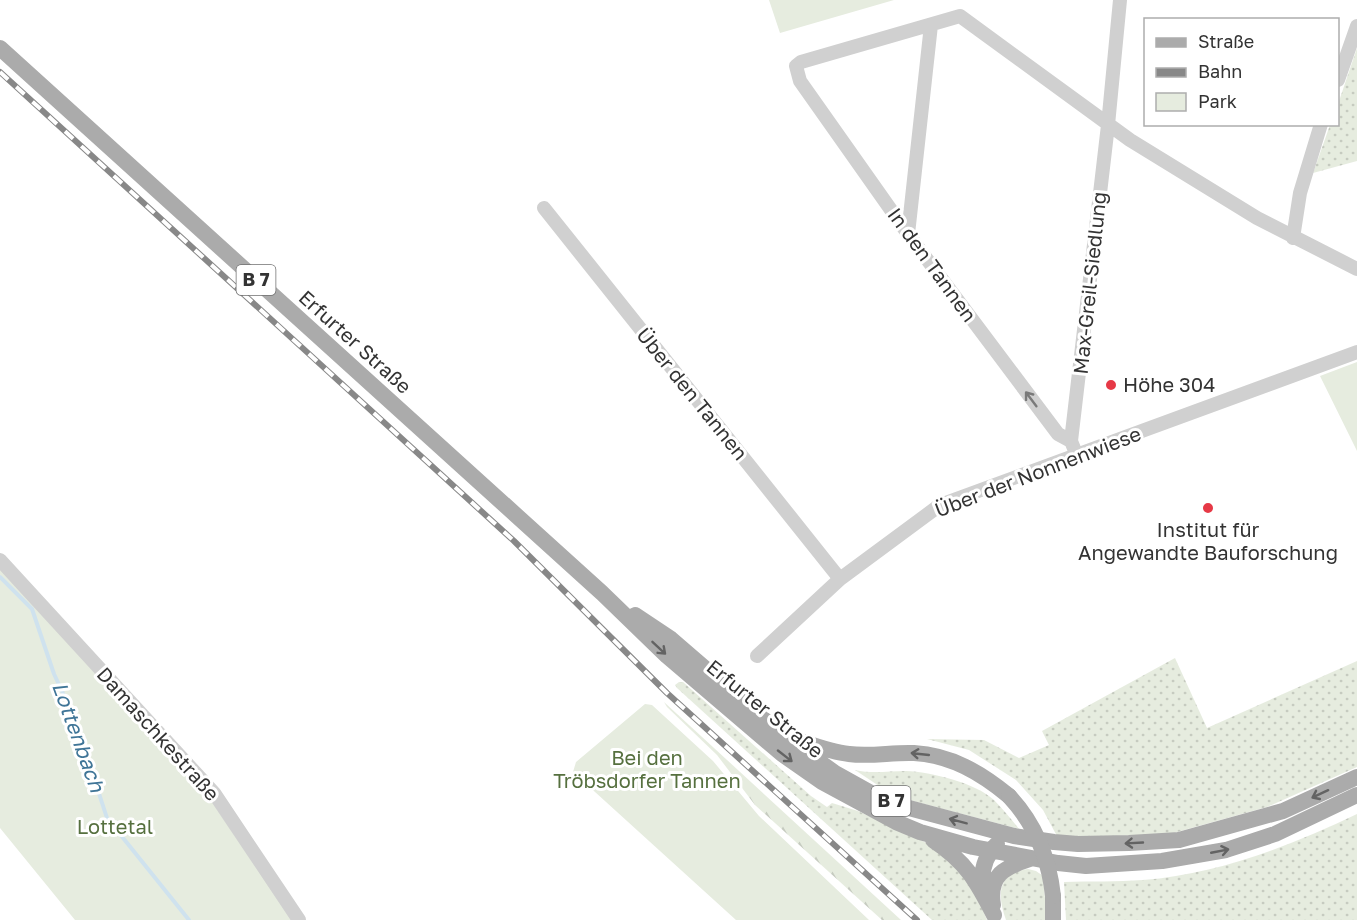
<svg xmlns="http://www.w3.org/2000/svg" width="1357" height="920" viewBox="0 0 1357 920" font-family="'Golos Text',sans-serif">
<defs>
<pattern id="grass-dots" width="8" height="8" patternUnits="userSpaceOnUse" patternTransform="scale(1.5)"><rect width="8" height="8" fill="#e6ecdf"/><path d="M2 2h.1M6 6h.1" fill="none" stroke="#c6cbc0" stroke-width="1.8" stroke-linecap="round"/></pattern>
<pattern id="forest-firs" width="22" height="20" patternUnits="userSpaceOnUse" patternTransform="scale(1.5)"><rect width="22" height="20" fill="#e6ecdf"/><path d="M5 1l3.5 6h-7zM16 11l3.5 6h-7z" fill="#c6cbc0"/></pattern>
</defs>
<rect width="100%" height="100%" fill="#fff"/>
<path fill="url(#grass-dots)" d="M 1357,48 L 1357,161 L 1313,173 L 1330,125 L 1338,124 L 1338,104 Z
M 1175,658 L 1207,728 L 1357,661 L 1357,767 L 1267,807 L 1170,834 L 1058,838 L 1043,810 L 1016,780 L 969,750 L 927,739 L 984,740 L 1019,758 L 1049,745 L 1042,731 Z
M 679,682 L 683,682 L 811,796 L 827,807 L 832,803 L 858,811 L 933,846 L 953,860 L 974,889 L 987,920 L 932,920 L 677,688 L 675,685 Z
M 855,770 C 872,774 888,771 906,771 C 931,772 976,783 994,800 C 1003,809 1011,819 1019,829 L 913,801 L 879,786 Z
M 1357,814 L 1357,920 L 1066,920 L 1064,882 C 1090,881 1117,882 1143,880 C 1218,874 1290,846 1357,814 Z
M 1028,869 L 1036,871 L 1043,876 L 1047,920 L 1006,920 C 997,895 997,873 1028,869 Z"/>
<path fill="url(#forest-firs)" d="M 664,702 L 901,920 L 882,920 L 755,805 L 717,755 L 667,707 Z"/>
<path fill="#e6ecdf" d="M 769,0 L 894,0 L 780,33 Z
M 1357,362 L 1357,451 L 1320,376 Z
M 0,568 L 208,796 L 292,920 L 75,920 L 0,828 Z
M 645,704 L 652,705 L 713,761 L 759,816 L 869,920 L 736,920 L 573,772 L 576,762 Z"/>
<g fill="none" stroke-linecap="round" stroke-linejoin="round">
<path stroke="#cfe2ee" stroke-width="4" d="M 0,577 L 32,609 L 54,674 L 62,691 L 86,754 L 107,818 L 189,920"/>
<path stroke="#d0d0d0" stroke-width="14" d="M 1338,80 L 1357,26
M 544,208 L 840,579
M 908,234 L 931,25
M 1293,238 L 1300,193 L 1321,124
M 1071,441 L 1108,125 L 1120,0
M 1077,456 L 1071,441 L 1058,434 L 908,234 L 800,81 L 796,66 L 801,62 L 960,16 L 1130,140 L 1257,218 L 1357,269
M 0,560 L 214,793 L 299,920
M 757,656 L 840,579 L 940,505 L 1357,352"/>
<path stroke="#ababab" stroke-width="16" d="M 0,48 L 602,593 L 667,656 L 782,754 L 822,782 L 896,822 L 920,832 L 973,847 L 1058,863 L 1086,866 L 1162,861 L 1226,850 L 1275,834 L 1357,795
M 635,615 L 671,639 L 782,735 L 835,773 L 871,793 L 909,808 L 1014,836 L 1054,842 L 1078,844 L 1129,843 L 1179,840 L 1283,811 L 1357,777
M 795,739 C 813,745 830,752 849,754 C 871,757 892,752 914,753 C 951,755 981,773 1009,796
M 933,840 C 966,862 976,880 994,915
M 984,892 C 980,874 984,857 997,844
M 1053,896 L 1053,920
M 993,905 C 988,875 1005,867 1030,859"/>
<defs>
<path id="rail" d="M 0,72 L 514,541 L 667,693 L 917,920"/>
</defs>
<use href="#rail" stroke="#888" stroke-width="6"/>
<use href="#rail" stroke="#fff" stroke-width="4" stroke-dasharray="11" stroke-linecap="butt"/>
<path stroke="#ababab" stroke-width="16" d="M 1009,796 C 1035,824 1049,858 1053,896"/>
</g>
<defs><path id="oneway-shaft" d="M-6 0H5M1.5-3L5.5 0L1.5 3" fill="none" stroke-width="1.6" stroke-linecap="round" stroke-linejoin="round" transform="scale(1.5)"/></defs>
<use stroke="#7a7a7a" href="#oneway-shaft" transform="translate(1031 399) rotate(-127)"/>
<g stroke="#636363">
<use href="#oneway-shaft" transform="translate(659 648) rotate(43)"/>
<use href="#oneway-shaft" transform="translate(920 754) rotate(-174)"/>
<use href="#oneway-shaft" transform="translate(785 756) rotate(38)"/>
<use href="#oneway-shaft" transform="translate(1320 794) rotate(155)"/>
<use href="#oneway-shaft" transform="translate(958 821) rotate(-165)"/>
<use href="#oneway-shaft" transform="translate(1134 843) rotate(177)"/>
<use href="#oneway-shaft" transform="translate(1220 851) rotate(-11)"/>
</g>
<g fill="#e63946" stroke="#fff" stroke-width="2">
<circle cx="1111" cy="385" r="6"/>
<circle cx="1208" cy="508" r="6"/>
</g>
<g text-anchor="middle" stroke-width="6" stroke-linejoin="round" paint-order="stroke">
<g fill="#fff" stroke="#707070" stroke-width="1.5">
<rect x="236.5" y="265" width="39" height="30" rx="4.5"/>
<rect x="871.5" y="786" width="39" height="30" rx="4.5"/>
</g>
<g font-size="18" font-weight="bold" fill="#333">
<text x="256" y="286">B 7</text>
<text x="891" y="807">B 7</text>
</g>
<g font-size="20" fill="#333" stroke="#fff">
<text transform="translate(932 265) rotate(54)" y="7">In den Tannen</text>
<text transform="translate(1090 283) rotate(-84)" y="7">Max-Greil-Siedlung</text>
<text transform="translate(355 342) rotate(42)" y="7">Erfurter Straße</text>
<text transform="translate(692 394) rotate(51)" y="7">Über den Tannen</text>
<text transform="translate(1038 472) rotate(-21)" y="7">Über der Nonnenwiese</text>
<text transform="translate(765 709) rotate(39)" y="7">Erfurter Straße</text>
<text transform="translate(158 734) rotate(48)" y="7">Damaschkestraße</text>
</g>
<g font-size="20" fill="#333" stroke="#fff" text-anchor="start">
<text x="1123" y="392">Höhe 304</text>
<text x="1208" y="537" text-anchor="middle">Institut für<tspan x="1208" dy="23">Angewandte Bauforschung</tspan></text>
</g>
<g font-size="20" fill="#56703f" stroke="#fff">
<text x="647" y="765">Bei den<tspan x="647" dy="23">Tröbsdorfer Tannen</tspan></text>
<text x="115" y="834">Lottetal</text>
</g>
<g font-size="21" font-style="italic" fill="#3f7597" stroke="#fff">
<text transform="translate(78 737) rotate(70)" y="7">Lottenbach</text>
</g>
</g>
<rect x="1144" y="18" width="195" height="108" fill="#ffffff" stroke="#adadad" stroke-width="1.5"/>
<rect x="1156" y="38" width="30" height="9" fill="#ababab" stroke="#adadad" stroke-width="1.5"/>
<text x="1198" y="48" font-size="18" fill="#333333">Straße</text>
<rect x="1156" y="68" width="30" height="9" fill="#888888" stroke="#adadad" stroke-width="1.5"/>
<text x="1198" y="78" font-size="18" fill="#333333">Bahn</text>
<rect x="1156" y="93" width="30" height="18" fill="#e6ecdf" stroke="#adadad" stroke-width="1.5"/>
<text x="1198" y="108" font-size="18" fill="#333333">Park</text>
</svg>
